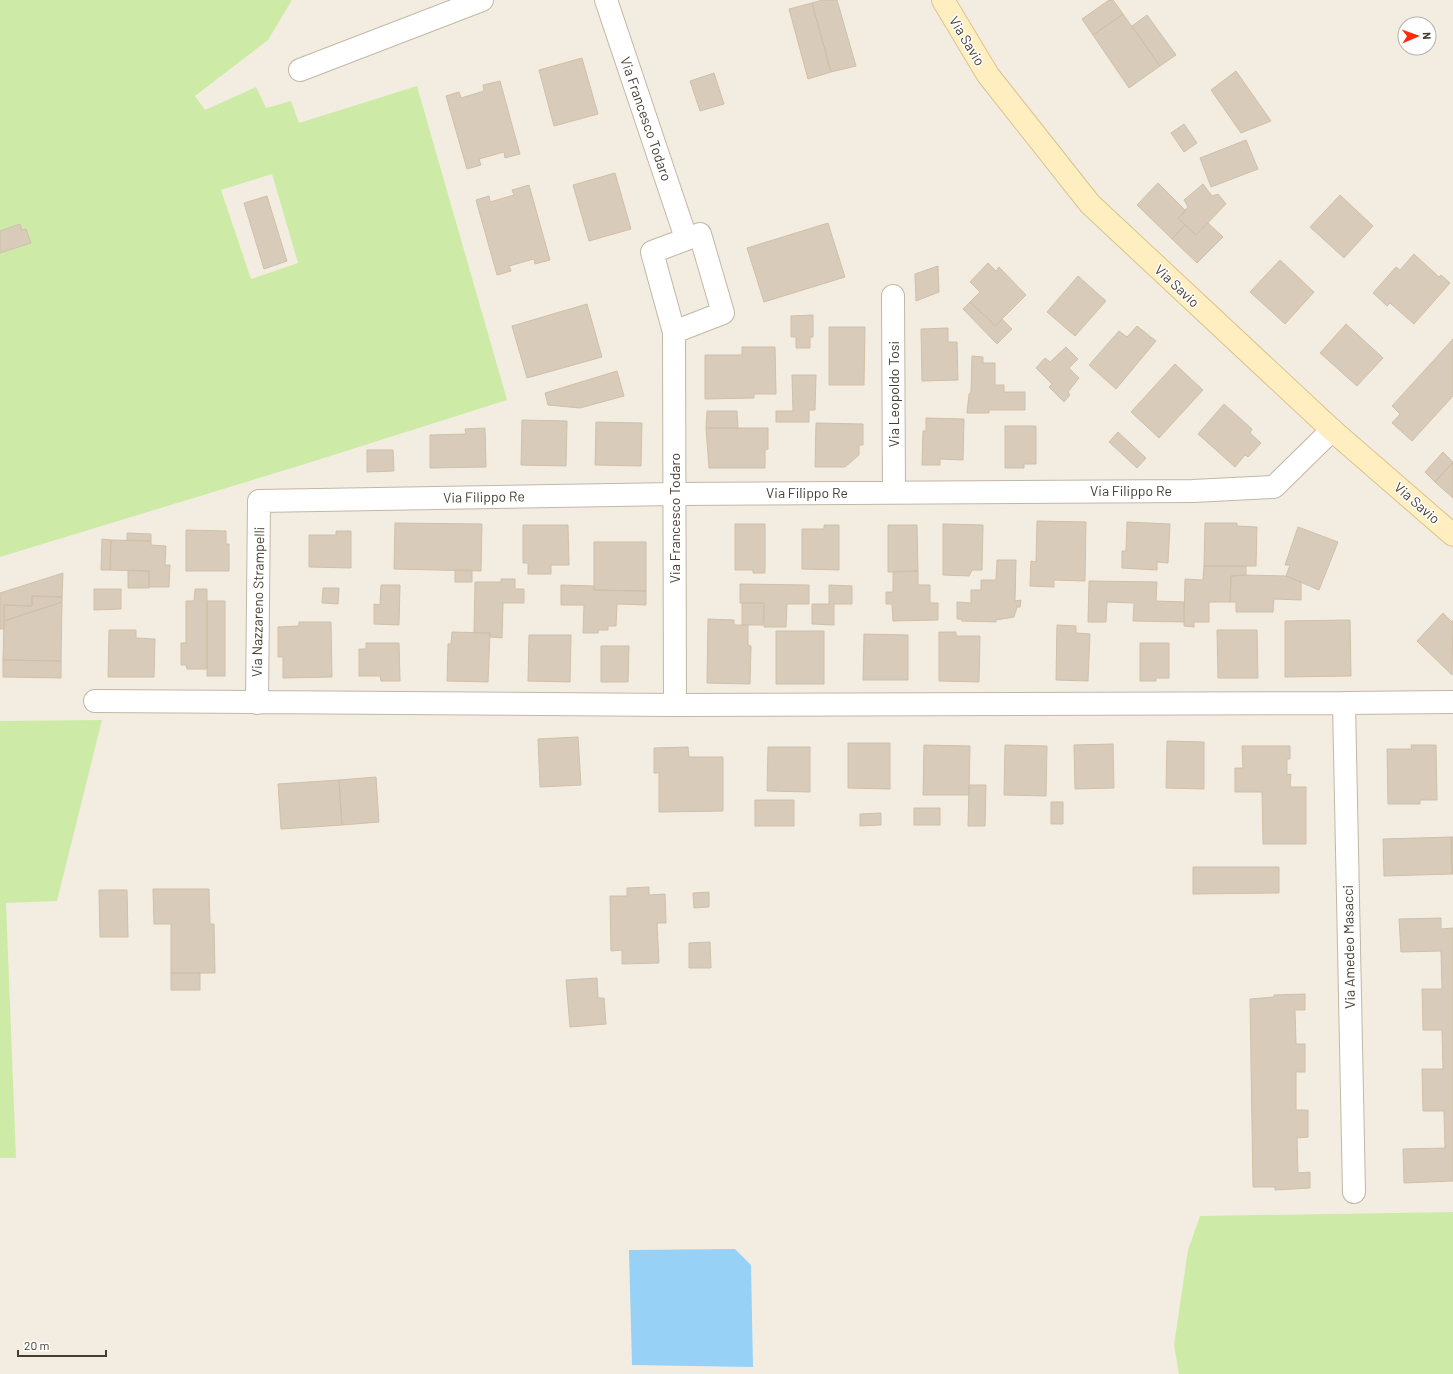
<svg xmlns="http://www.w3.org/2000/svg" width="1453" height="1374" viewBox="0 0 1453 1374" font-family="Barlow,sans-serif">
<rect width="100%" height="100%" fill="#f3ede1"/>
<path fill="#cdeba6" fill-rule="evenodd" d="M 0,0 L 292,0 L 268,40 L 195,96 L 205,110 L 256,87 L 266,108 L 291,101 L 299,123 L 417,86 L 507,400 L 305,464 L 0,557 ZM 272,174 L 298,263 L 251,279 L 221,190 Z
M 102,720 L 57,901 L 6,903 L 16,1158 L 0,1158 L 0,721 Z
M 1453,1212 L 1453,1374 L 1179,1374 L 1174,1345 L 1188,1250 L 1200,1216 Z"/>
<path fill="#97d1f6" d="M 735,1249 L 751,1265 L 753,1367 L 632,1365 L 629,1250 Z"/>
<path fill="#d8cbb9" stroke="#d0c0a9" d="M 822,0 L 837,0 L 856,66 L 831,72 L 812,3 Z
M 1109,0 L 1113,0 L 1123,14 L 1093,35 L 1082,19 Z
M 812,3 L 831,72 L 808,79 L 789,9 Z
M 1123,14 L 1160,66 L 1129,88 L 1093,35 Z
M 1147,15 L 1176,55 L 1160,66 L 1132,26 Z
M 582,58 L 598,114 L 554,126 L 539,70 Z
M 1236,71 L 1271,121 L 1241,133 L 1211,90 Z
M 714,73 L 724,104 L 700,111 L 690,81 Z
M 500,81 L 520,154 L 505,158 L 504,152 L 479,159 L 481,165 L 467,169 L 446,96 L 459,92 L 461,98 L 484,91 L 483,85 Z
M 1184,124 L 1197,143 L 1184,152 L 1171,133 Z
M 1246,140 L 1258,169 L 1211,187 L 1200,158 Z
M 615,173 L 631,229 L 589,241 L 573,185 Z
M 1158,183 L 1186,211 L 1178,218 L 1185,225 L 1172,239 L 1137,205 Z
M 1203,184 L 1212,196 L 1218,194 L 1226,204 L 1196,235 L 1178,218 L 1188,207 L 1184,200 Z
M 529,185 L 550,260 L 535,264 L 534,259 L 509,266 L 511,271 L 497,275 L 476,200 L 489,196 L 490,202 L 514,195 L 512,190 Z
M 1340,195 L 1373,226 L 1344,258 L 1310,227 Z
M 267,196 L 287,261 L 264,269 L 244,203 Z
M 828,223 L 845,277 L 764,302 L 747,248 Z
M 1208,223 L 1223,237 L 1197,263 L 1172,239 L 1185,225 L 1196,235 Z
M 20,224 L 22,230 L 26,229 L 31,243 L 0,253 L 0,231 Z
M 1414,254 L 1439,277 L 1441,275 L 1450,283 L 1414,324 L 1390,303 L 1387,306 L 1373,293 L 1396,267 L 1400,270 Z
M 1280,260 L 1314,292 L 1285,324 L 1250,292 Z
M 988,263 L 996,271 L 999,267 L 1026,295 L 1002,319 L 996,326 L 970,302 L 980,292 L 970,282 Z
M 938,266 L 939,292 L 916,301 L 915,274 Z
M 1078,276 L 1106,301 L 1075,336 L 1047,312 Z
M 970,302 L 996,326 L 1002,319 L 1012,329 L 997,344 L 963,309 Z
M 587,304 L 602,357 L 527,378 L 512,326 Z
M 813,315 L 813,337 L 810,337 L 810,348 L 796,348 L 796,337 L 791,337 L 791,316 Z
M 1346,324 L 1383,358 L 1357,386 L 1320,353 Z
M 1137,326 L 1156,341 L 1116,389 L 1089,365 L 1119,331 L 1127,337 Z
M 829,327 L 865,327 L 864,385 L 829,385 Z
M 948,328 L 948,342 L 957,342 L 958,380 L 922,381 L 921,329 Z
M 1453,339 L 1453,396 L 1412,441 L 1392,423 L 1400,414 L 1392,406 Z
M 742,347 L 775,347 L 776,394 L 754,394 L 754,398 L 705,399 L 705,355 L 742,355 Z
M 1066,347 L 1078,359 L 1069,368 L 1079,378 L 1068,392 L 1070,395 L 1064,402 L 1049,387 L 1052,384 L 1036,368 L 1045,358 L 1050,362 Z
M 972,356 L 983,357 L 983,363 L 995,363 L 995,385 L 1004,385 L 1004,392 L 1025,392 L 1025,410 L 989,410 L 989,413 L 967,413 L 969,394 L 971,392 Z
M 1175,364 L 1203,390 L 1159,438 L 1131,412 Z
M 617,371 L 624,396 L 580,408 L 548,405 L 545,393 Z
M 792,375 L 816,375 L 815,410 L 809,410 L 809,422 L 776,422 L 776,411 L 793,411 Z
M 1224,404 L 1252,429 L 1250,433 L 1261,443 L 1248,457 L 1245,455 L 1235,467 L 1198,434 Z
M 707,411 L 737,411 L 738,428 L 706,428 Z
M 926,418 L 964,419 L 963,460 L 940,459 L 940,465 L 922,465 L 923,431 L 926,431 Z
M 522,420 L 567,421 L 566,466 L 521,465 Z
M 596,422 L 642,423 L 641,466 L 595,465 Z
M 816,423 L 863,424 L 863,445 L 859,445 L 859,455 L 845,467 L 815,467 Z
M 1005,426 L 1036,426 L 1036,464 L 1024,464 L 1024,468 L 1005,468 Z
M 485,428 L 486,467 L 430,468 L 430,435 L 466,434 L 465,429 Z
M 706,428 L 768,428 L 768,449 L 765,450 L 765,468 L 709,468 Z
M 1118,432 L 1146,458 L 1137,468 L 1109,442 Z
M 367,450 L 393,450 L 394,471 L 367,472 Z
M 1443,452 L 1453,462 L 1435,482 L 1425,472 Z
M 1453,462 L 1453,498 L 1435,482 Z
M 1037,521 L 1086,522 L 1085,581 L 1054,580 L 1054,587 L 1030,586 L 1031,561 L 1036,562 Z
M 1127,522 L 1170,524 L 1168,563 L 1157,562 L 1157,570 L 1122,568 L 1122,551 L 1126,551 Z
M 395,523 L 482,524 L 481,571 L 394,569 Z
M 1205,523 L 1237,523 L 1237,526 L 1257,527 L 1256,566 L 1204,566 Z
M 735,524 L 765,524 L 765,573 L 753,573 L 753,570 L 735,570 Z
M 943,524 L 983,525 L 982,570 L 972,570 L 969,576 L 943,575 Z
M 523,525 L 568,525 L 569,565 L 551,565 L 551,574 L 528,574 L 528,563 L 523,563 Z
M 824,525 L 839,525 L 839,570 L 802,569 L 802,529 L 824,529 Z
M 888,525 L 917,525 L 918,571 L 888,572 Z
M 1298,527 L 1338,542 L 1319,590 L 1286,576 L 1290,565 L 1285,565 Z
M 186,530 L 226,531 L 226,544 L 229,544 L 229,571 L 186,571 Z
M 336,531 L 351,531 L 351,568 L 309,567 L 309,535 L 336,535 Z
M 127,533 L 151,534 L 151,541 L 127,540 Z
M 102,539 L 111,540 L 110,570 L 101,570 Z
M 111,540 L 151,541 L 151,545 L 166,546 L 165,565 L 170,565 L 169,587 L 149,587 L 149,571 L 110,570 Z
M 594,542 L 646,542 L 646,591 L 594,590 Z
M 997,560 L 1016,560 L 1015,601 L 1021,600 L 1020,607 L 1017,607 L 1014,617 L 996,620 L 996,622 L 962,621 L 961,619 L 957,619 L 957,602 L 971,603 L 971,590 L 981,590 L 981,580 L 996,580 Z
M 1204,566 L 1246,566 L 1246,575 L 1231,576 L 1230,602 L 1209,602 L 1209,622 L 1194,622 L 1194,627 L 1184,626 L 1185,579 L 1203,580 Z
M 128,570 L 149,571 L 149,588 L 128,588 Z
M 455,570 L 472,570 L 472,582 L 455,582 Z
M 918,571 L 918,585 L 930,585 L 930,603 L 938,603 L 938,620 L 893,621 L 892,604 L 886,604 L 886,592 L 893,592 L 893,572 Z
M 63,573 L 62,597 L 32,596 L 32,606 L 4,605 L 4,629 L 0,629 L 0,593 Z
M 1246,575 L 1286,576 L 1301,582 L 1301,600 L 1274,599 L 1273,612 L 1236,612 L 1236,602 L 1230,602 L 1231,576 Z
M 501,579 L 515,579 L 515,589 L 524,589 L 524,603 L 503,603 L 502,638 L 490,637 L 490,633 L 474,633 L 475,582 L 501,582 Z
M 1089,581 L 1157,582 L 1156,601 L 1184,602 L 1184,622 L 1133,621 L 1134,603 L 1107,602 L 1106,622 L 1088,622 Z
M 740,584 L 809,585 L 809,604 L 787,604 L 786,627 L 764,627 L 764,603 L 740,603 Z
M 381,585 L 400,585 L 399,625 L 374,624 L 374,604 L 380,605 Z
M 561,585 L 594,586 L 594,590 L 646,591 L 646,605 L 617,604 L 616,626 L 608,626 L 608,630 L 599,630 L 598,633 L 583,633 L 584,605 L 561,605 Z
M 829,585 L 852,586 L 852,604 L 834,604 L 834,625 L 812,624 L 812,604 L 829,604 Z
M 323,588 L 339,588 L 338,604 L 322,603 Z
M 94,589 L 121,589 L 121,609 L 94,610 Z
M 195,589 L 207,589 L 207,669 L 187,669 L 186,665 L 181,665 L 181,643 L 186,643 L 186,601 L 194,601 Z
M 32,596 L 62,597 L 62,602 L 4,621 L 4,605 L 32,606 Z
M 207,601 L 225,601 L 225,676 L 207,676 Z
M 62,602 L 61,661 L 3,660 L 4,621 Z
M 742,603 L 764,603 L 763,625 L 742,625 Z
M 1443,613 L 1452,622 L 1453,620 L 1452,675 L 1417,641 Z
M 708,619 L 734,620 L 734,625 L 748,625 L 748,645 L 751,646 L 750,684 L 707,683 Z
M 1350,620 L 1351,676 L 1285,677 L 1285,621 Z
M 299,622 L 331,622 L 332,677 L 283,678 L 283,657 L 278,657 L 278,627 L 299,626 Z
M 1057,625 L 1076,626 L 1076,633 L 1090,634 L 1088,681 L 1056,680 Z
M 109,630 L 136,630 L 136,638 L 155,639 L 154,677 L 108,677 Z
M 1217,630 L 1257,630 L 1258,678 L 1218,678 Z
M 776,631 L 824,631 L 824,684 L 776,684 Z
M 452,632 L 490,633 L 488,682 L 447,681 L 448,644 L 451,644 Z
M 939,632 L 956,632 L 956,636 L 980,636 L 979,682 L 939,681 Z
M 864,634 L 908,635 L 908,680 L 863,680 Z
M 529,635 L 571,635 L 570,682 L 528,681 Z
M 366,643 L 399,643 L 400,681 L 381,681 L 380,676 L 359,676 L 359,649 L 366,649 Z
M 1140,643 L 1169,643 L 1169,678 L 1156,678 L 1156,681 L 1140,681 Z
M 601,646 L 629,646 L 628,682 L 601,682 Z
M 3,660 L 61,661 L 61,678 L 3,677 Z
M 578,737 L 581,785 L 540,787 L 538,739 Z
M 1167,741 L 1204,742 L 1204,789 L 1166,788 Z
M 848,743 L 890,743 L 890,789 L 848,788 Z
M 1113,744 L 1114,788 L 1075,789 L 1074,745 Z
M 924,745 L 970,746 L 969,795 L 923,795 Z
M 1005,745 L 1047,746 L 1046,796 L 1004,795 Z
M 1411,745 L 1436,745 L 1437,800 L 1420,800 L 1420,804 L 1388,804 L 1387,749 L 1412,749 Z
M 1242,746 L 1290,746 L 1290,759 L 1287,759 L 1287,775 L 1291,774 L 1290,787 L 1306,787 L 1306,844 L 1263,844 L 1262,792 L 1235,792 L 1235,768 L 1243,768 Z
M 688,747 L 689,757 L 723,757 L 723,811 L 659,812 L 659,773 L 654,773 L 654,748 Z
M 768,747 L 810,747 L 810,792 L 767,791 Z
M 376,777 L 379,822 L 342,825 L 339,780 Z
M 339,780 L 342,825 L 281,829 L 278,784 Z
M 969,785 L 986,785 L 985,826 L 968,826 Z
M 755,800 L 794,800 L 794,826 L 755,826 Z
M 1051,802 L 1063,802 L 1063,824 L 1051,824 Z
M 914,808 L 940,808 L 940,825 L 914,825 Z
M 881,813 L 881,825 L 860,826 L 860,814 Z
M 1451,837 L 1453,837 L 1453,874 L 1452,874 Z
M 1451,837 L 1452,874 L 1384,876 L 1383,839 Z
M 1193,867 L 1279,867 L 1279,893 L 1193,894 Z
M 649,887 L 649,895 L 665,894 L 666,923 L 657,923 L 659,963 L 622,964 L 622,950 L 611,951 L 610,896 L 627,896 L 627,888 Z
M 153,889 L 209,889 L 210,924 L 214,924 L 215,973 L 171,973 L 171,924 L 154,924 Z
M 99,890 L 127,890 L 128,937 L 100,937 Z
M 709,892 L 709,907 L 694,908 L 693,893 Z
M 1441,918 L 1441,929 L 1453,928 L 1453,1181 L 1404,1183 L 1403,1149 L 1445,1148 L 1444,1111 L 1423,1111 L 1422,1069 L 1443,1069 L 1442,1030 L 1423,1030 L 1422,989 L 1442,989 L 1441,951 L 1401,952 L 1399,919 Z
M 710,942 L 711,968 L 689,968 L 689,943 Z
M 171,973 L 200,973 L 200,990 L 171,990 Z
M 597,978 L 598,998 L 604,998 L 606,1024 L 570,1027 L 566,980 Z
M 1305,994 L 1305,1010 L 1295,1010 L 1296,1044 L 1305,1044 L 1305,1072 L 1296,1072 L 1296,1110 L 1308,1110 L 1308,1137 L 1297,1138 L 1298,1173 L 1310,1172 L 1310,1188 L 1275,1190 L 1275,1187 L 1253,1187 L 1250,999 L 1274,997 L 1274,995 Z"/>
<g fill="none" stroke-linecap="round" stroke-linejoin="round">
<defs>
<path id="street" d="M 606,0 L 686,238
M 300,70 L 482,0
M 700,234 L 723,313 L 674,332 L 652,252 Z
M 893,296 L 894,492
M 674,332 L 675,705
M 95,701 L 675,705 L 1344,703 L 1453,702
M 257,703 L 259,501 L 675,494 L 1193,491 L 1274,487 L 1332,430
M 1344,703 L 1354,1192"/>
<path id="secondary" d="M 943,0 L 988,75 L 1090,204 L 1332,430 L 1453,535"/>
</defs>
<use href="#street" stroke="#c1b7a6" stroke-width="24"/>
<use href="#secondary" stroke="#d9c48e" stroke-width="24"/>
<use href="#street" stroke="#fff" stroke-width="22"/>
<use href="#secondary" stroke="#ffeebf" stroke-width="22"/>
</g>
<g text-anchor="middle" stroke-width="3" stroke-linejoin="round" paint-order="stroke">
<g font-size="14" fill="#443d32" stroke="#fff">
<text transform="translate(967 41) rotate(59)" y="5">Via Savio</text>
<text transform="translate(646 119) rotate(71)" y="5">Via Francesco Todaro</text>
<text transform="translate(1177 286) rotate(43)" y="5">Via Savio</text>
<text transform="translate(894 394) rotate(-90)" y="5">Via Leopoldo Tosi</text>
<text x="1131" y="496">Via Filippo Re</text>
<text x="807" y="498">Via Filippo Re</text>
<text transform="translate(484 497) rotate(-1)" y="5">Via Filippo Re</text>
<text transform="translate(1417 503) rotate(41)" y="5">Via Savio</text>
<text transform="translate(675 518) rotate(-90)" y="5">Via Francesco Todaro</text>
<text transform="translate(258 602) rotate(-89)" y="5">Via Nazzareno Strampelli</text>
<text transform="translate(1349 947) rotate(-91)" y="5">Via Amedeo Masacci</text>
</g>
</g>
<g transform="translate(1417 36) rotate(88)"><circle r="19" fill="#ffffff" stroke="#b4b1ad"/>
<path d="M0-3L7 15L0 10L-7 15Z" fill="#ff2b0c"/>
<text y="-6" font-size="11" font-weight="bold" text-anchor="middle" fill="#443d32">N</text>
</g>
<path d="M18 1350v6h88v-6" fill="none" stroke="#443d32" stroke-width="2"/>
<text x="24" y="1350" font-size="12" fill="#443d32" stroke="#ffffff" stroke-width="3" paint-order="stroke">20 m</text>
</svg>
